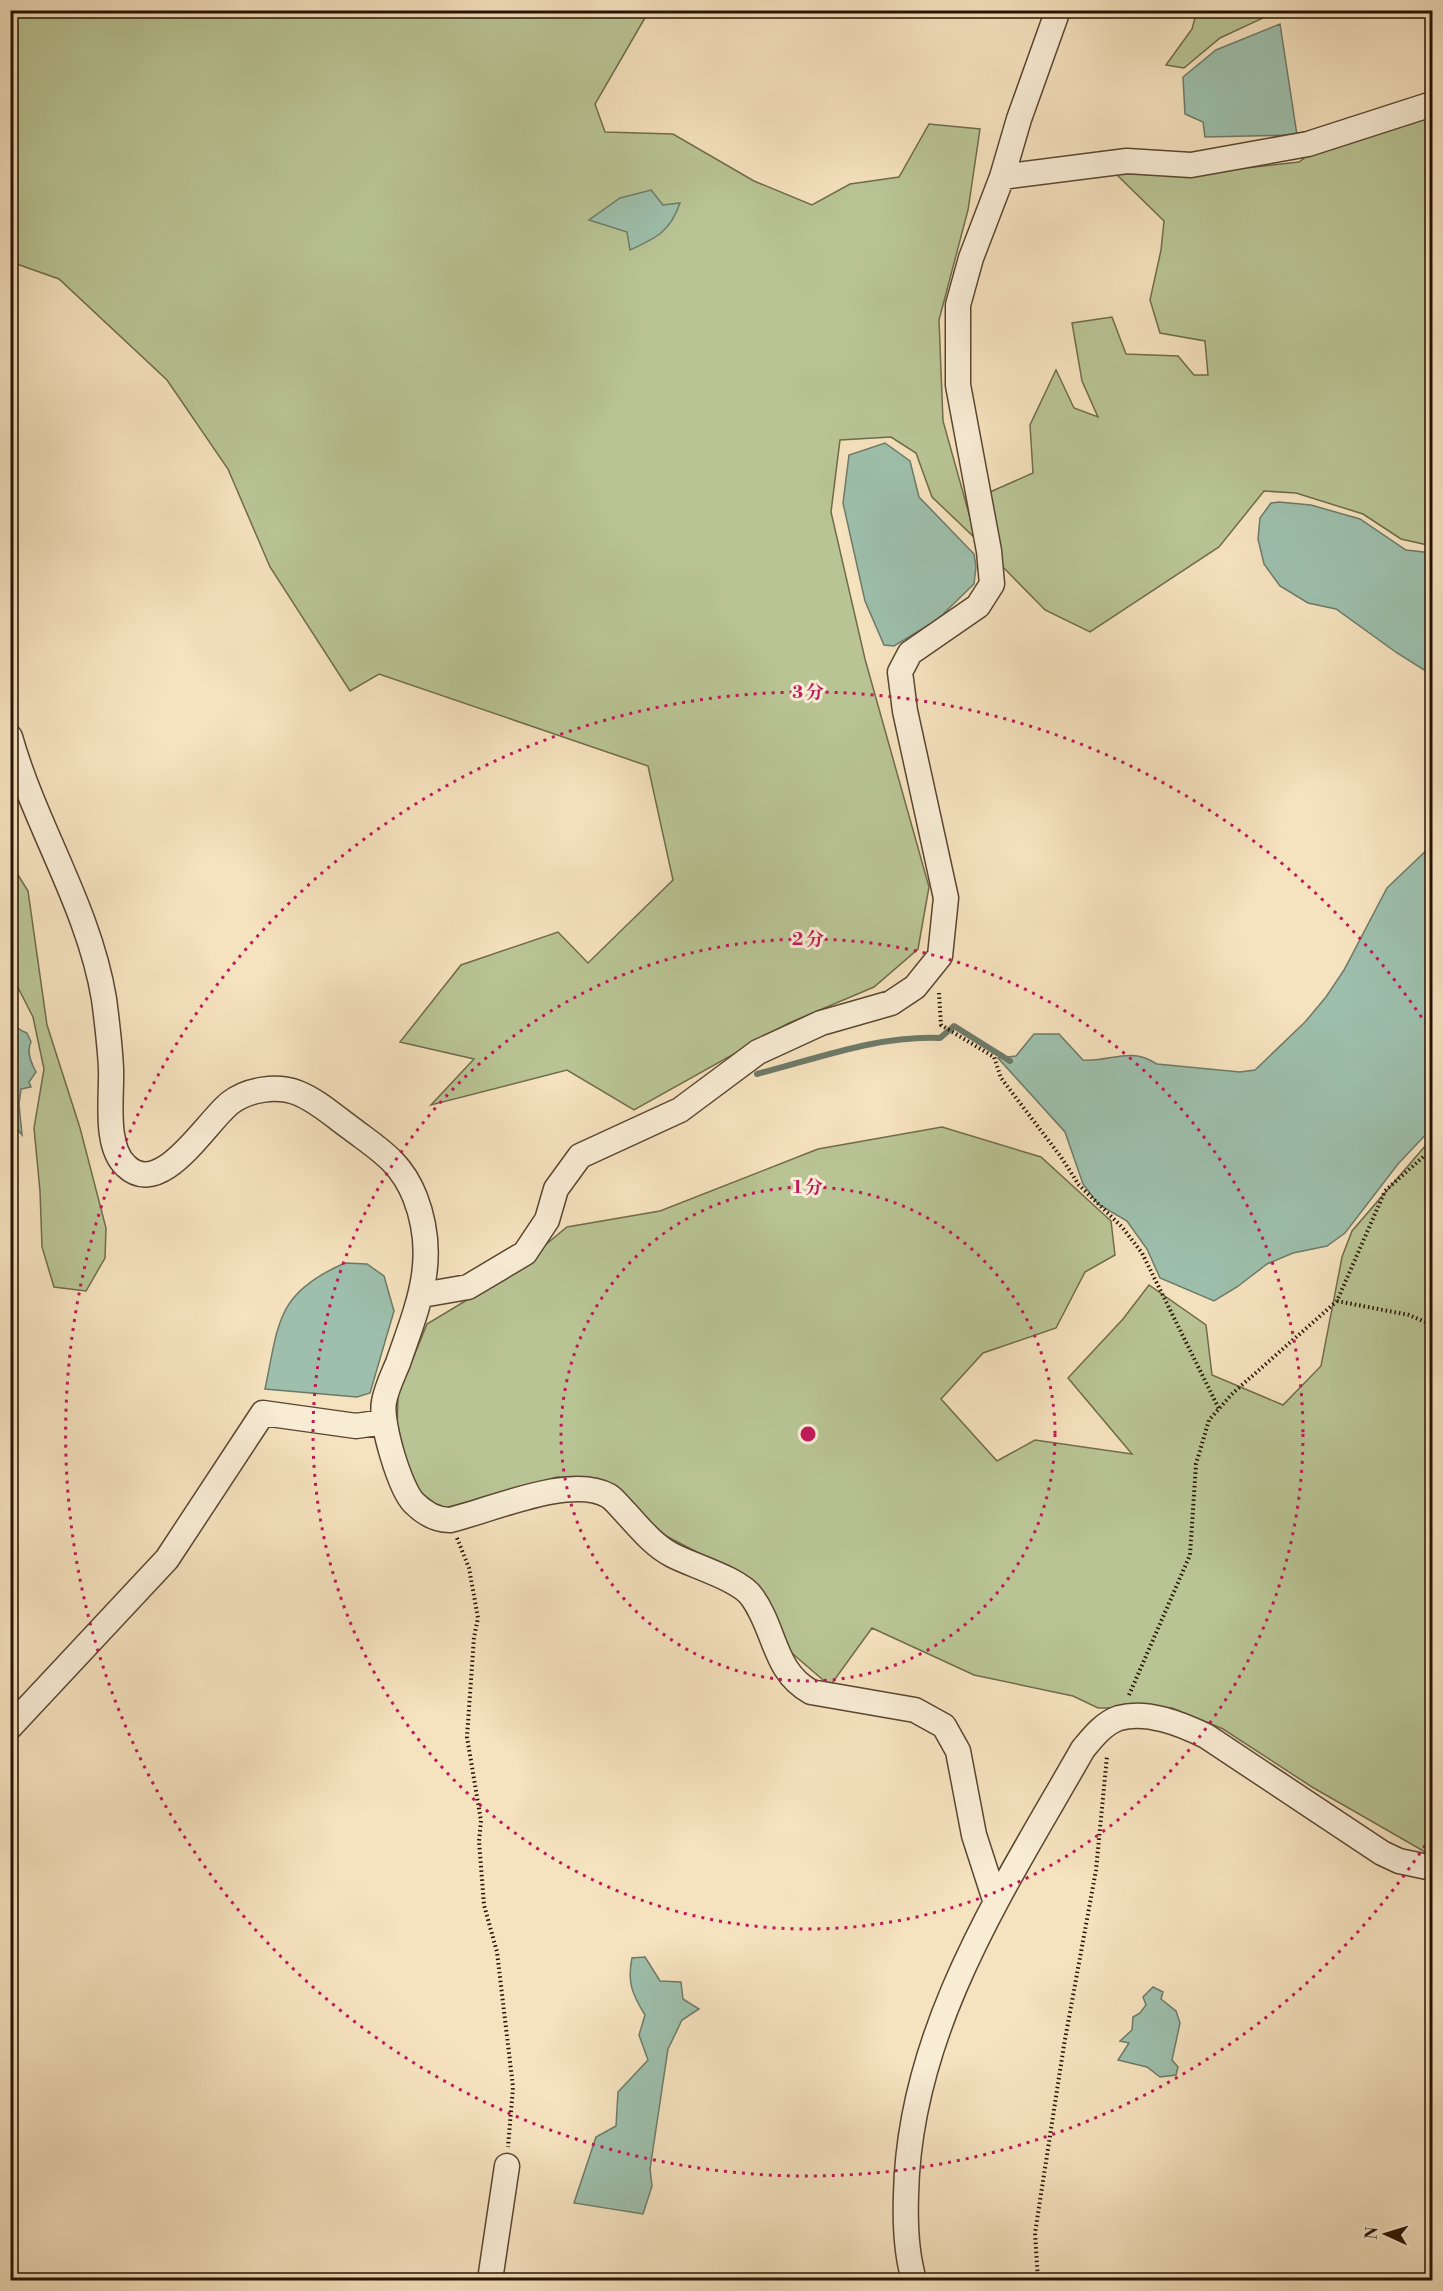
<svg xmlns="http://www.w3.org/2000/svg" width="1443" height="2291" viewBox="0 0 1443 2291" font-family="'Libre Bodoni','Noto Serif JP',serif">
<rect width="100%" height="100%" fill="#f5e2be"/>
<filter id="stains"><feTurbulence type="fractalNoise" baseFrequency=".00333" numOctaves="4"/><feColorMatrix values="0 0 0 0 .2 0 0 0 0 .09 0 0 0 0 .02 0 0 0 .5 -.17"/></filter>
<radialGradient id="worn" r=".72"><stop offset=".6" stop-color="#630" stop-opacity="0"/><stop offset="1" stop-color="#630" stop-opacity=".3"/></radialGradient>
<path fill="#b9c494" stroke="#706b4b" stroke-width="1.5" d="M 11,11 L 667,11 L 646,16 L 595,104 L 605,132 L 673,134 L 754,181 L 812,205 L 850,184 L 899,177 L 929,124 L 980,129 L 968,210 L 939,320 L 943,421 L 976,539 L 932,497 L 916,453 L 891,437 L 840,440 L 831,512 L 865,659 L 929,887 L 918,949 L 874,987 L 789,1023 L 634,1110 L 567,1070 L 431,1105 L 474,1059 L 400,1042 L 461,965 L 558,932 L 588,963 L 673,880 L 648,766 L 379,674 L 350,691 L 270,567 L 228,469 L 167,380 L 59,279 L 11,262 Z
M 1197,11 L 1197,10 L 1278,11 L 1220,38 L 1184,68 L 1166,65 L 1192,29 Z
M 1432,94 L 1432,546 L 1401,539 L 1363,514 L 1296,493 L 1264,491 L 1219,547 L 1090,632 L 1045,610 L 999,563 L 990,492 L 1033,473 L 1030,425 L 1056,370 L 1074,408 L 1098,417 L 1082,381 L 1072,323 L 1112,317 L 1126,354 L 1178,356 L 1194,375 L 1208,375 L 1205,341 L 1160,333 L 1150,300 L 1161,250 L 1164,221 L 1116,174 L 1193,174 L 1299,162 L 1359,117 Z
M 10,862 L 28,891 L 47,1025 L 80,1128 L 106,1228 L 105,1258 L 86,1291 L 54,1287 L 42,1247 L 40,1191 L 34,1128 L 44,1069 L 33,1017 L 13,978 L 11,977 Z
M 942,1127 L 1041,1157 L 1111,1221 L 1115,1255 L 1085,1272 L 1056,1328 L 983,1353 L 941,1399 L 997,1461 L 1035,1440 L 1132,1454 L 1068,1378 L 1123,1319 L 1149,1285 L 1206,1325 L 1212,1375 L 1283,1405 L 1321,1366 L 1342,1257 L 1352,1231 L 1432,1138 L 1432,1856 L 1312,1787 L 1223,1729 L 1172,1708 L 1098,1708 L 1073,1696 L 974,1675 L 872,1628 L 830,1686 L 786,1648 L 745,1577 L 666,1536 L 593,1478 L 557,1477 L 442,1509 L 415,1488 L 397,1430 L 398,1395 L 427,1324 L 510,1274 L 567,1227 L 660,1211 L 818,1149 Z"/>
<path fill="#9dbfac" stroke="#6e7a68" stroke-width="1.5" d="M 1280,24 L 1297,135 L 1205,137 L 1203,122 L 1185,114 L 1183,77 L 1216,50 Z
M 651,190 L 663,205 L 680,203 C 670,232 656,238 630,250 L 627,232 L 589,220 L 620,198 Z
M 885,443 L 910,461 L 919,497 L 974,554 L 976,567 L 974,584 L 937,620 L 894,646 L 884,645 L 865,601 L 843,503 L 849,455 Z
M 1279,502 L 1311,505 L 1360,519 L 1406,550 L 1432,553 L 1432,675 L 1397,653 L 1336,609 L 1308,603 L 1280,586 L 1264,564 L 1258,539 L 1260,518 L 1271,503 Z
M 1432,845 L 1432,1128 L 1398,1164 L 1345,1233 L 1327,1246 L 1293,1253 L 1267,1264 L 1237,1287 L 1214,1301 L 1160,1278 L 1147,1249 L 1127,1221 L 1098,1204 L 1083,1184 L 1065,1132 L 998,1058 L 1016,1056 L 1034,1034 L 1059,1034 L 1083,1060 C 1113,1062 1129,1046 1157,1064 L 1240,1072 L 1255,1070 L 1305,1022 L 1326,997 L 1344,970 L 1387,888 Z
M 10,997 L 16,1002 C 12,1016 11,1028 27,1033 L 31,1042 C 26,1052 31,1063 36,1072 L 29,1082 L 31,1087 L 21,1089 L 19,1104 L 22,1135 L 11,1122 Z
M 345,1263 L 367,1264 L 384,1276 L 394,1311 L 370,1393 L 357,1397 L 265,1389 C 279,1322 276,1293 345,1263 Z
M 645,1957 L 660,1981 L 681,1982 L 683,1999 L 699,2009 L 682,2020 L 668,2049 L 650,2169 L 652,2186 L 643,2214 L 574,2203 L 596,2137 L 616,2126 L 618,2092 L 648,2060 L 639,2035 L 645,2015 C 632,1994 627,1982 632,1958 Z
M 1153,1987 L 1163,1992 L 1161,1999 L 1176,2011 L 1180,2023 L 1172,2060 L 1178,2067 L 1176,2075 L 1160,2077 L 1147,2067 L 1118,2060 L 1129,2043 L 1120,2041 L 1132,2030 L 1133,2017 L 1140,2013 L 1146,2005 L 1143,1997 Z"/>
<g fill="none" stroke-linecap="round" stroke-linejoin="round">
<path stroke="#6e7a68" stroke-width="6" d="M 757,1074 C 816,1059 879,1035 940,1038 L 954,1026 L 1010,1061"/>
<defs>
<path id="minor" d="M 1002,177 L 1127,161 L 1191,165 L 1308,144 L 1432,104
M 10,737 C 35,826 89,907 104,999 C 107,1022 110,1046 111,1069 C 112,1097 104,1146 126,1166 C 161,1200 206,1122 230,1103 C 248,1089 277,1085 298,1093 C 318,1101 335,1117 352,1129 C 381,1151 401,1162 415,1197 C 439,1259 418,1305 398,1363 C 393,1375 386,1389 384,1402 C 380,1422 400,1489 414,1503 C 424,1513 436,1520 450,1520 C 492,1510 571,1474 609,1496 C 615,1500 620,1507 625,1512 C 640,1528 653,1545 672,1555 C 693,1566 740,1579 752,1597 C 776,1630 773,1671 811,1692 L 915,1710 L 944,1726 L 958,1751 L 974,1835 L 995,1900
M 422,1295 L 468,1287 L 525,1253 L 547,1220 L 556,1189 L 580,1156 L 680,1110 L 758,1052 L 821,1023 L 891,1003 L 915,987 L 940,956 L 946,898 L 905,711 L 900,672 L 910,653 L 978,606 L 992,584 L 989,551 L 958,385 L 958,305 L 971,258 L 1002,177 L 1019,119 L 1058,10
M 10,1727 L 167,1559 L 263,1413 L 356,1426 L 384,1422
M 490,2280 L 507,2166
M 914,2280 C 906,2253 905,2224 906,2195 C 909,2029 1004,1888 1083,1749 C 1093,1737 1104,1723 1119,1718 C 1147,1710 1181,1724 1206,1736 L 1382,1853 L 1399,1861 L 1432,1868"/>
</defs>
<use href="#minor" stroke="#5a4631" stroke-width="27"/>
<path stroke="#271202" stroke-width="4" stroke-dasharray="1.5 3" stroke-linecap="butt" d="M 939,993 L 941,1025 L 994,1057 L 1001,1078 L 1061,1157 L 1079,1185 L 1122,1227 L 1142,1253 L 1219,1409
M 1337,1301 L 1409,1315 L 1432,1325
M 457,1538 L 469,1568 L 478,1618 L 474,1637 L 467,1737 L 481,1821 L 479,1841 L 484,1905 L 497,1952 L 513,2087 L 508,2147
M 1129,1695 L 1190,1555 L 1196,1464 L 1209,1420 L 1233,1393 L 1337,1301 L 1385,1191 L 1432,1149
M 1038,2280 L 1035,2233 L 1064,2045 L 1096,1870 L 1107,1756"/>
<use href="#minor" stroke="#f8ecd5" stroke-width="24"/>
</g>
<g fill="none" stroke="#c2185b" stroke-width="3" stroke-dasharray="3 6">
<circle cx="808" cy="1434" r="247"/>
<circle cx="808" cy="1434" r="495"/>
<path d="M1430 1838A742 742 0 1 1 1430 1030"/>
</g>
<circle cx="808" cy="1434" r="9" fill="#c2185b" stroke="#f8ecd5" stroke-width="3"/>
<g font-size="18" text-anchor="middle" font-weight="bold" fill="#c2185b" stroke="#f8ecd5" stroke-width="6" stroke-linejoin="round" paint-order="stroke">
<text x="808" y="698">3 分</text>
<text x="808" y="945">2 分</text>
<text x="808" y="1193">1 分</text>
</g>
<rect width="1443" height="2291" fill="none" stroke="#f5e2be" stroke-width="36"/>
<rect x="12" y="12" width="1419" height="2267" fill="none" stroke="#271202" stroke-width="3"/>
<rect x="18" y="18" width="1407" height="2255" fill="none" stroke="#271202" stroke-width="1.5"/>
<g transform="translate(1386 2234) rotate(274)" stroke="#f8ecd5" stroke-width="4.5" paint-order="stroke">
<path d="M0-4.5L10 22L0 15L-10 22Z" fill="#271202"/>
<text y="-9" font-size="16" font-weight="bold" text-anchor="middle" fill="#271202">N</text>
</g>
<rect width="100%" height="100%" filter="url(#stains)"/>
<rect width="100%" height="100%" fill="url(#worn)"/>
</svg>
